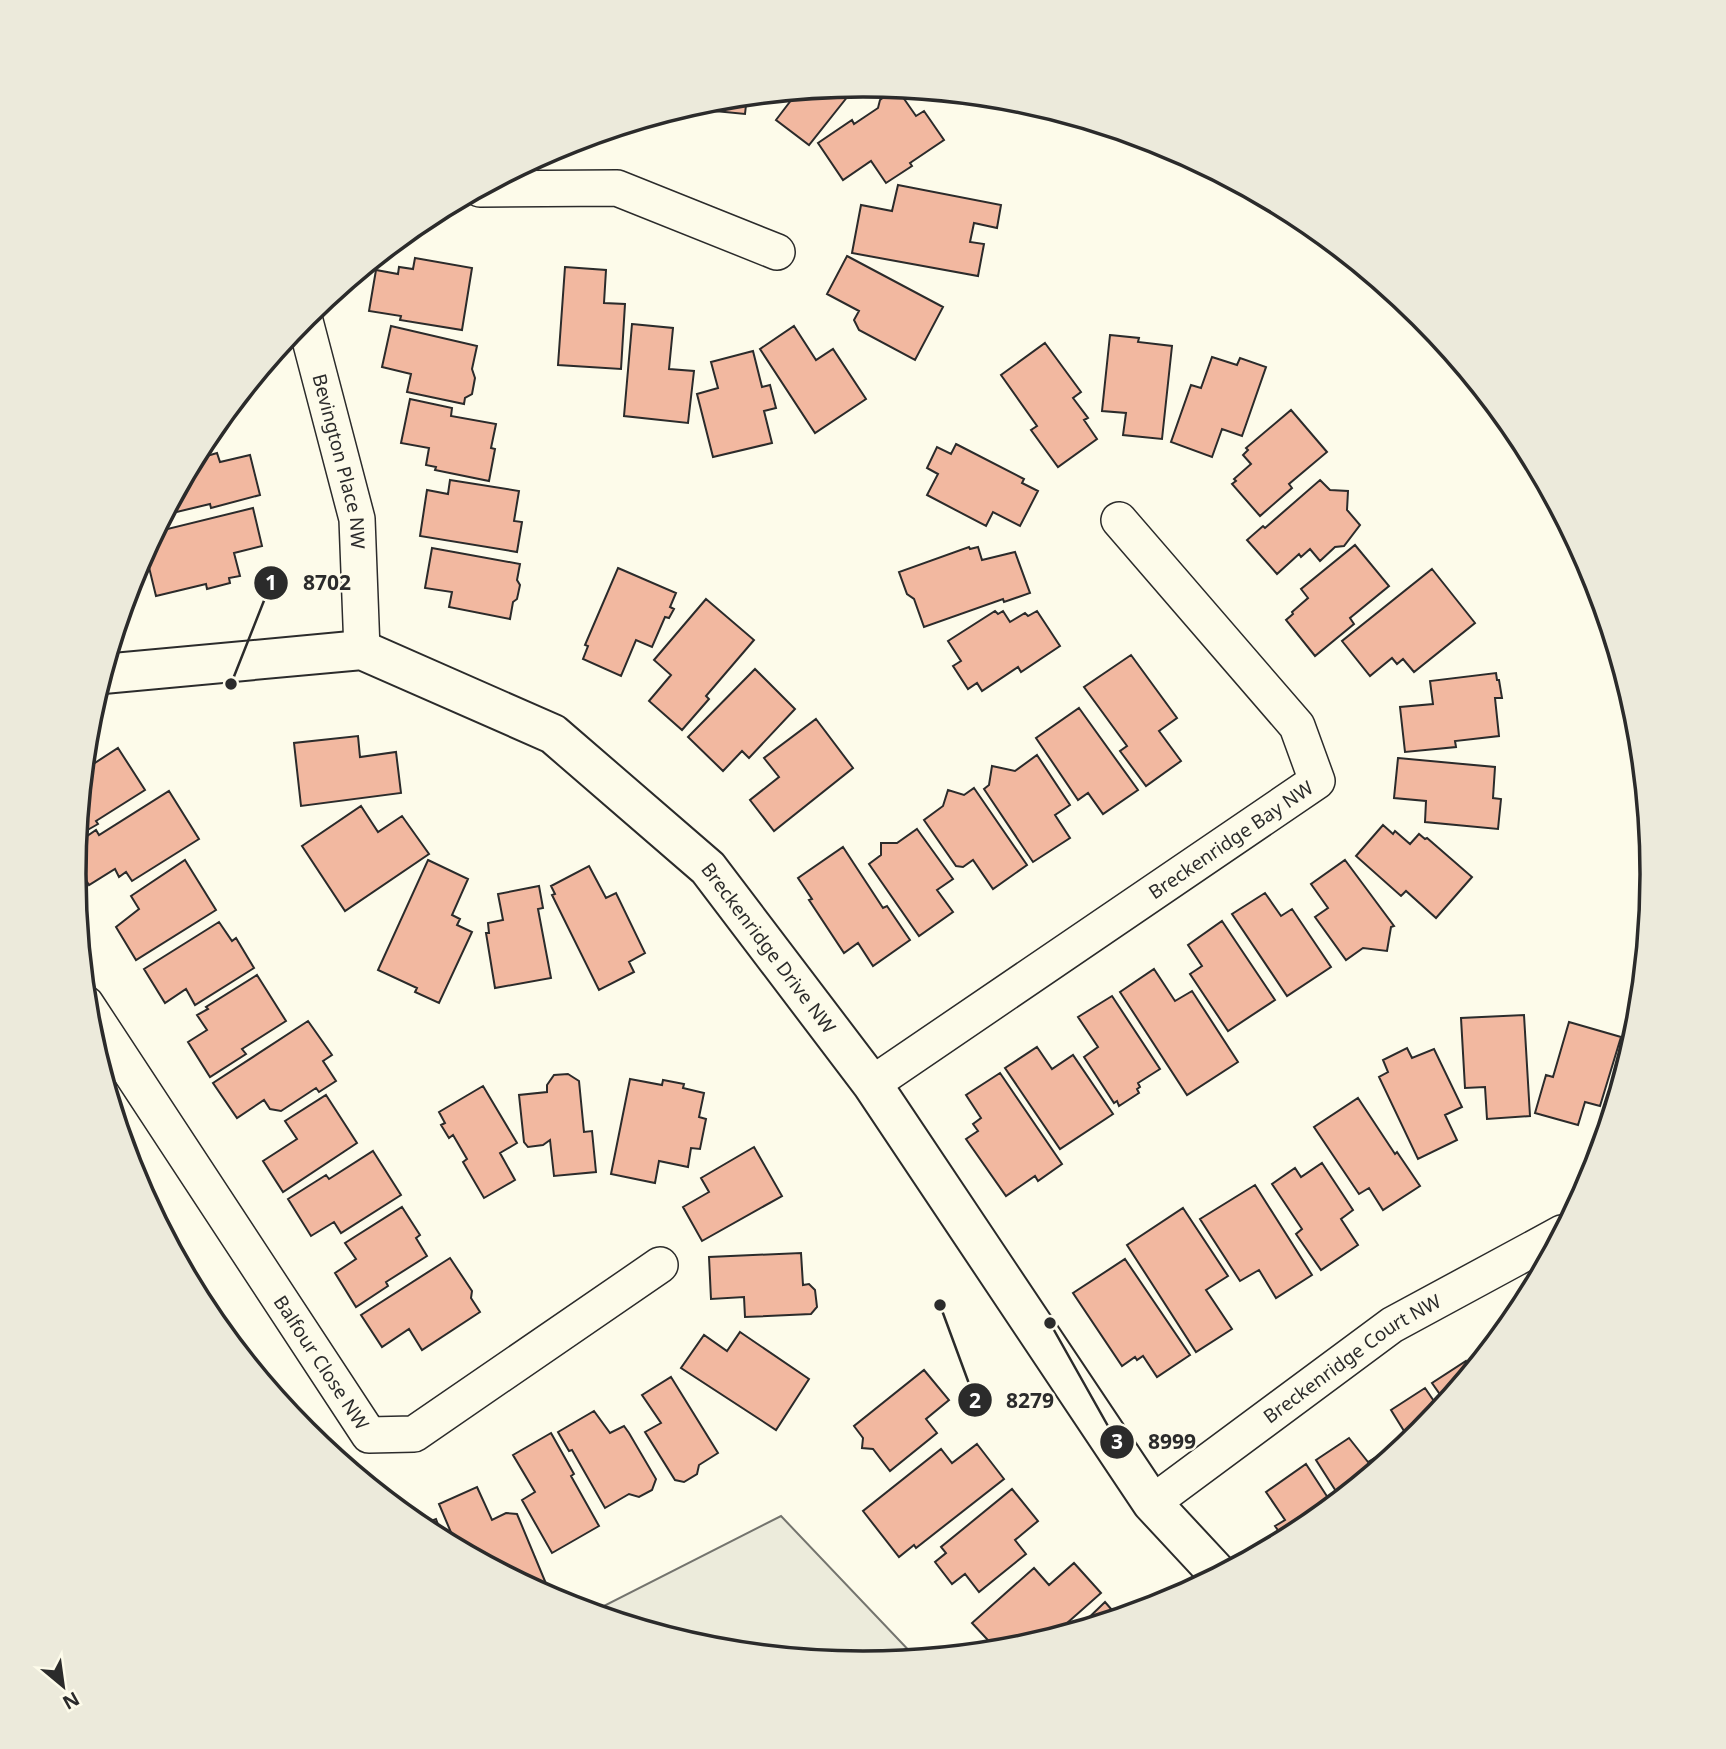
<svg xmlns="http://www.w3.org/2000/svg" width="1726" height="1749" viewBox="0 0 1726 1749" font-family="'Noto Sans',sans-serif">
<rect width="100%" height="100%" fill="#fdfbea"/>
<path fill="#ecebdb" stroke="#74746e" stroke-width="2" d="M 781,1516 L 917,1659 L 863,1664 L 709,1649 L 590,1613 Z"/>
<path fill="#f2b8a0" stroke="#2b2b2b" stroke-width="2" d="M 856,86 L 809,145 L 776,120 L 792,99 L 784,93 Z
M 900,93 L 916,116 L 924,111 L 944,140 L 910,163 L 912,166 L 886,183 L 871,161 L 843,180 L 818,143 L 852,120 L 854,124 L 878,108 L 880,100 L 888,94 L 895,96 Z
M 747,96 L 745,114 L 705,110 L 706,101 Z
M 699,103 L 698,115 L 668,113 Z
M 898,185 L 1001,205 L 997,228 L 974,223 L 970,242 L 984,244 L 978,276 L 852,253 L 861,205 L 892,211 Z
M 847,256 L 943,307 L 915,360 L 859,330 L 854,320 L 859,311 L 827,294 Z
M 415,258 L 472,268 L 462,330 L 400,320 L 401,316 L 369,311 L 376,270 L 398,274 L 399,267 L 413,269 Z
M 565,267 L 606,270 L 604,303 L 625,304 L 621,369 L 558,365 Z
M 632,324 L 673,328 L 669,369 L 694,371 L 688,423 L 624,416 Z
M 391,326 L 477,346 L 472,369 L 475,378 L 472,394 L 465,398 L 464,404 L 407,392 L 411,374 L 382,367 Z
M 794,326 L 816,360 L 833,349 L 866,399 L 815,433 L 760,349 Z
M 1110,335 L 1139,338 L 1138,342 L 1172,346 L 1162,439 L 1123,435 L 1126,413 L 1102,411 Z
M 1045,343 L 1081,392 L 1073,398 L 1088,418 L 1084,420 L 1097,439 L 1058,467 L 1031,430 L 1037,426 L 1001,375 Z
M 753,351 L 762,387 L 770,385 L 776,408 L 764,411 L 772,443 L 713,457 L 697,394 L 718,388 L 711,362 Z
M 1212,357 L 1237,365 L 1240,358 L 1266,367 L 1242,436 L 1222,429 L 1212,457 L 1171,442 L 1191,385 L 1201,388 Z
M 410,399 L 452,408 L 451,416 L 496,424 L 491,448 L 495,449 L 489,481 L 435,470 L 436,467 L 426,465 L 429,448 L 401,443 Z
M 1291,410 L 1327,452 L 1289,484 L 1292,488 L 1260,516 L 1232,484 L 1236,481 L 1234,479 L 1251,464 L 1243,455 L 1248,450 L 1246,448 Z
M 204,442 L 207,456 L 217,453 L 220,462 L 250,455 L 260,495 L 211,508 L 210,504 L 164,515 Z
M 956,444 L 1024,479 L 1022,483 L 1038,491 L 1020,526 L 993,512 L 986,526 L 927,495 L 938,474 L 927,468 L 937,447 L 951,454 Z
M 450,480 L 519,491 L 514,521 L 522,522 L 517,552 L 420,536 L 427,490 L 448,494 Z
M 1320,480 L 1330,490 L 1348,491 L 1347,510 L 1360,525 L 1344,546 L 1335,547 L 1320,561 L 1310,549 L 1301,557 L 1299,554 L 1277,574 L 1247,540 L 1263,526 L 1265,528 Z
M 253,508 L 262,546 L 234,553 L 240,576 L 229,578 L 230,583 L 207,589 L 206,584 L 156,596 L 145,551 L 155,532 Z
M 1355,545 L 1389,586 L 1350,618 L 1354,624 L 1315,656 L 1286,620 L 1293,614 L 1292,612 L 1308,598 L 1301,589 Z
M 969,547 L 970,549 L 978,547 L 982,560 L 1015,552 L 1030,593 L 1004,602 L 1003,599 L 924,627 L 914,599 L 907,594 L 899,572 Z
M 432,548 L 520,564 L 517,580 L 520,585 L 517,599 L 513,602 L 510,619 L 449,607 L 452,592 L 425,588 Z
M 618,568 L 676,593 L 670,607 L 674,609 L 669,618 L 665,617 L 652,647 L 636,640 L 621,676 L 583,659 L 588,646 L 585,645 Z
M 1432,569 L 1475,623 L 1414,672 L 1403,659 L 1397,664 L 1392,658 L 1370,676 L 1342,641 Z
M 706,599 L 754,640 L 706,696 L 709,699 L 682,730 L 649,701 L 671,675 L 654,660 Z
M 995,611 L 998,614 L 1003,611 L 1010,622 L 1025,613 L 1028,616 L 1037,611 L 1060,646 L 1021,672 L 1018,667 L 982,691 L 977,683 L 968,689 L 953,666 L 961,661 L 948,641 Z
M 1131,655 L 1177,718 L 1159,731 L 1181,761 L 1146,786 L 1120,751 L 1127,746 L 1084,687 Z
M 755,669 L 795,709 L 749,758 L 742,751 L 723,771 L 688,737 Z
M 1496,673 L 1497,680 L 1499,680 L 1502,698 L 1495,698 L 1499,736 L 1455,741 L 1456,747 L 1405,752 L 1400,707 L 1433,704 L 1430,681 Z
M 1079,708 L 1138,790 L 1103,814 L 1088,793 L 1078,800 L 1036,738 Z
M 816,719 L 853,768 L 774,831 L 750,800 L 779,777 L 764,758 Z
M 358,736 L 360,757 L 396,752 L 401,793 L 301,806 L 294,743 Z
M 118,748 L 145,790 L 96,821 L 98,824 L 77,836 L 84,770 Z
M 1037,755 L 1070,805 L 1055,815 L 1070,838 L 1033,862 L 984,789 L 989,785 L 992,766 L 1015,771 Z
M 1398,758 L 1495,767 L 1493,798 L 1501,799 L 1498,829 L 1425,822 L 1426,801 L 1394,798 Z
M 974,788 L 1027,865 L 993,889 L 973,860 L 963,867 L 956,866 L 924,820 L 943,806 L 948,790 L 964,795 Z
M 169,791 L 199,839 L 132,881 L 126,872 L 119,877 L 115,869 L 89,885 L 75,862 L 77,843 L 96,830 L 99,835 Z
M 361,806 L 378,832 L 402,816 L 429,854 L 345,911 L 302,846 Z
M 1383,825 L 1393,834 L 1395,831 L 1410,844 L 1419,834 L 1425,839 L 1427,838 L 1472,877 L 1436,918 L 1406,891 L 1401,896 L 1356,856 Z
M 917,829 L 953,879 L 937,890 L 953,912 L 919,936 L 869,864 L 881,855 L 881,843 L 897,843 Z
M 843,847 L 883,908 L 887,906 L 910,940 L 873,966 L 858,943 L 844,953 L 809,900 L 812,899 L 798,878 Z
M 185,860 L 216,910 L 136,960 L 116,927 L 139,909 L 131,896 Z
M 428,860 L 468,879 L 452,915 L 460,919 L 457,925 L 472,932 L 439,1003 L 415,992 L 417,988 L 378,970 Z
M 1345,860 L 1394,926 L 1391,927 L 1387,951 L 1363,948 L 1346,960 L 1315,917 L 1328,908 L 1311,884 Z
M 589,866 L 606,898 L 616,893 L 645,953 L 629,962 L 634,972 L 599,990 L 552,895 L 555,894 L 551,886 Z
M 539,886 L 543,908 L 538,909 L 551,978 L 495,988 L 486,933 L 489,933 L 488,923 L 503,920 L 498,894 Z
M 1265,893 L 1281,916 L 1292,909 L 1331,967 L 1287,996 L 1232,914 Z
M 1222,921 L 1275,1000 L 1228,1031 L 1190,974 L 1202,966 L 1188,945 Z
M 219,922 L 232,941 L 236,938 L 254,968 L 195,1005 L 186,989 L 165,1003 L 144,969 Z
M 1154,969 L 1175,1001 L 1192,991 L 1238,1062 L 1187,1095 L 1120,992 Z
M 257,975 L 286,1021 L 242,1049 L 246,1054 L 210,1077 L 188,1042 L 207,1030 L 197,1015 L 208,1009 L 206,1007 Z
M 1112,996 L 1160,1069 L 1138,1083 L 1140,1087 L 1137,1089 L 1139,1093 L 1119,1106 L 1117,1101 L 1114,1103 L 1084,1057 L 1098,1047 L 1078,1017 Z
M 1524,1015 L 1530,1116 L 1487,1119 L 1485,1087 L 1465,1088 L 1461,1018 Z
M 308,1021 L 332,1055 L 323,1061 L 336,1081 L 319,1092 L 316,1088 L 281,1111 L 270,1109 L 264,1100 L 237,1118 L 213,1083 Z
M 1569,1022 L 1621,1037 L 1600,1106 L 1585,1102 L 1578,1125 L 1535,1113 L 1546,1075 L 1553,1077 Z
M 1037,1047 L 1052,1069 L 1073,1055 L 1113,1114 L 1060,1149 L 1005,1068 Z
M 1407,1048 L 1412,1058 L 1434,1049 L 1462,1107 L 1445,1115 L 1457,1140 L 1418,1159 L 1379,1077 L 1388,1072 L 1383,1060 Z
M 1000,1073 L 1062,1164 L 1038,1181 L 1035,1176 L 1006,1196 L 966,1139 L 978,1131 L 973,1124 L 981,1118 L 966,1095 Z
M 568,1074 L 579,1081 L 584,1132 L 592,1131 L 596,1172 L 554,1176 L 550,1140 L 543,1145 L 528,1147 L 524,1142 L 519,1095 L 547,1092 L 547,1085 L 554,1075 Z
M 630,1079 L 662,1085 L 663,1080 L 684,1084 L 683,1088 L 704,1093 L 699,1117 L 706,1119 L 700,1149 L 691,1148 L 688,1167 L 659,1161 L 655,1183 L 611,1174 Z
M 483,1086 L 517,1143 L 500,1153 L 515,1180 L 484,1198 L 463,1162 L 467,1159 L 453,1135 L 449,1138 L 441,1125 L 445,1123 L 439,1112 Z
M 326,1095 L 357,1143 L 283,1192 L 263,1161 L 297,1139 L 285,1121 Z
M 1358,1098 L 1395,1154 L 1397,1152 L 1420,1186 L 1383,1210 L 1369,1188 L 1359,1194 L 1314,1127 Z
M 754,1147 L 782,1196 L 702,1241 L 683,1207 L 709,1192 L 701,1178 Z
M 373,1151 L 401,1195 L 341,1233 L 334,1222 L 311,1236 L 288,1199 L 326,1175 L 329,1179 Z
M 1322,1163 L 1353,1210 L 1341,1219 L 1358,1245 L 1321,1270 L 1296,1234 L 1302,1229 L 1272,1184 L 1295,1168 L 1301,1177 Z
M 1255,1185 L 1312,1275 L 1276,1298 L 1259,1270 L 1240,1281 L 1200,1219 Z
M 402,1207 L 420,1235 L 416,1238 L 427,1256 L 386,1282 L 388,1286 L 356,1307 L 335,1273 L 356,1259 L 345,1243 Z
M 1183,1208 L 1228,1276 L 1206,1290 L 1232,1329 L 1196,1352 L 1127,1245 Z
M 801,1253 L 803,1285 L 809,1284 L 815,1290 L 817,1307 L 811,1314 L 745,1317 L 744,1297 L 711,1299 L 709,1257 Z
M 450,1258 L 472,1291 L 471,1298 L 480,1312 L 422,1350 L 409,1329 L 382,1347 L 361,1315 Z
M 1125,1259 L 1190,1355 L 1157,1377 L 1143,1356 L 1137,1360 L 1135,1357 L 1122,1366 L 1073,1293 Z
M 740,1332 L 809,1379 L 776,1430 L 681,1368 L 704,1335 L 727,1351 Z
M 1466,1361 L 1472,1371 L 1446,1403 L 1432,1383 Z
M 924,1370 L 949,1400 L 926,1419 L 937,1433 L 890,1471 L 873,1449 L 862,1448 L 863,1438 L 854,1426 Z
M 671,1377 L 718,1453 L 699,1465 L 697,1474 L 684,1482 L 675,1480 L 645,1432 L 661,1423 L 642,1395 Z
M 1425,1388 L 1440,1410 L 1421,1433 L 1407,1445 L 1405,1442 L 1409,1439 L 1391,1410 Z
M 594,1411 L 610,1433 L 624,1426 L 629,1433 L 656,1479 L 652,1490 L 639,1497 L 629,1494 L 605,1508 L 572,1450 L 569,1451 L 558,1432 Z
M 551,1433 L 574,1474 L 571,1476 L 599,1526 L 552,1553 L 522,1500 L 535,1492 L 513,1455 Z
M 1349,1438 L 1368,1462 L 1381,1454 L 1387,1461 L 1341,1499 L 1316,1460 Z
M 977,1444 L 1004,1479 L 916,1548 L 914,1545 L 899,1557 L 863,1511 L 941,1449 L 952,1463 Z
M 1306,1464 L 1332,1504 L 1301,1531 L 1285,1540 L 1275,1526 L 1285,1520 L 1266,1492 Z
M 477,1487 L 492,1520 L 506,1513 L 517,1514 L 547,1586 L 536,1590 L 458,1549 L 439,1504 Z
M 1012,1489 L 1038,1521 L 1015,1540 L 1026,1554 L 979,1592 L 965,1574 L 952,1584 L 935,1562 L 946,1553 L 941,1547 Z
M 436,1519 L 444,1541 L 418,1526 Z
M 1074,1563 L 1101,1593 L 1049,1639 L 1017,1649 L 998,1651 L 972,1623 L 1034,1568 L 1049,1585 Z
M 1105,1602 L 1118,1617 L 1122,1613 L 1125,1616 L 1074,1632 Z"/>
<g fill="none" stroke-linecap="round" stroke-linejoin="round">
<defs>
<g id="minor">
<path d="M 480,189 L 617,188 L 777,252"/>
<path id="s1" d="M 304,317 L 357,519 L 362,650"/>
<path id="s2" d="M 86,1004 L 369,1435 L 414,1434 L 660,1265"/>
<path id="s3" d="M 872,1084 L 1317,781 L 1297,726 L 1119,520"/>
<path id="s4" d="M 1152,1503 L 1392,1325 L 1562,1233"/>
</g>
<g id="tertiary">
<path id="s5" d="M 103,674 L 362,650 L 553,734 L 708,868 L 872,1084 L 1152,1503 L 1219,1575"/>
</g>
</defs>
<use href="#minor" stroke="#2b2b2b" stroke-width="38"/>
<use href="#tertiary" stroke="#2b2b2b" stroke-width="42"/>
<use href="#minor" stroke="#fdfbea" stroke-width="35"/>
<use href="#tertiary" stroke="#fdfbea" stroke-width="38"/>
</g>
<g text-anchor="middle" stroke-width="5" stroke-linejoin="round" paint-order="stroke">
<g font-size="19" fill="#2b2b2b" stroke="#fdfbea">
<text dy="7" stroke="none"><textPath href="#s1" startOffset="149">Bevington Place NW</textPath></text>
<text dy="7" stroke="none"><textPath href="#s3" startOffset="434">Breckenridge Bay NW</textPath></text>
<text dy="7" stroke="none"><textPath href="#s5" startOffset="774">Breckenridge Drive NW</textPath></text>
<text dy="7" stroke="none"><textPath href="#s4" startOffset="247">Breckenridge Court NW</textPath></text>
<text dy="7" stroke="none"><textPath href="#s2" startOffset="429">Balfour Close NW</textPath></text>
</g>
</g>
<path d="M0 0H1726V1749H0ZM86 874a777 777 0 1 1 1554 0a777 777 0 1 1-1554 0Z" fill="#eceadb" fill-rule="evenodd"/>
<path fill="none" stroke="#2b2b2b" stroke-width="3.5" d="M86 874a777 777 0 1 1 1554 0a777 777 0 1 1-1554 0Z"/>
<path fill="none" stroke="#2b2b2b" stroke-width="2.5" d="M231 684L271 583M940 1305L975 1400M1050 1323L1117 1442"/>
<g fill="#2b2b2b" stroke="#fdfbea" stroke-width="2.5">
<circle cx="231" cy="684" r="7"/>
<circle cx="940" cy="1305" r="7"/>
<circle cx="1050" cy="1323" r="7"/>
<circle cx="271" cy="583" r="18"/>
<circle cx="975" cy="1400" r="18"/>
<circle cx="1117" cy="1442" r="18"/>
</g>
<g font-size="21" text-anchor="middle" font-weight="bold" fill="#fff">
<text x="271" y="590">1</text>
<text x="975" y="1408">2</text>
<text x="1117" y="1449">3</text>
</g>
<g font-size="21" text-anchor="middle" font-weight="bold" fill="#2b2b2b" stroke="#fdfbea" stroke-width="5" stroke-linejoin="round" paint-order="stroke">
<text x="327" y="590">8702</text>
<text x="1030" y="1408">8279</text>
<text x="1172" y="1449">8999</text>
</g>
<g transform="translate(63 1686) rotate(151)" stroke="#fdfbea" stroke-width="5" paint-order="stroke">
<path d="M0-5L12 26L0 18L-12 26Z" fill="#2b2b2b"/>
<text y="-10" font-size="19" font-weight="bold" text-anchor="middle" fill="#2b2b2b">N</text>
</g>
</svg>
